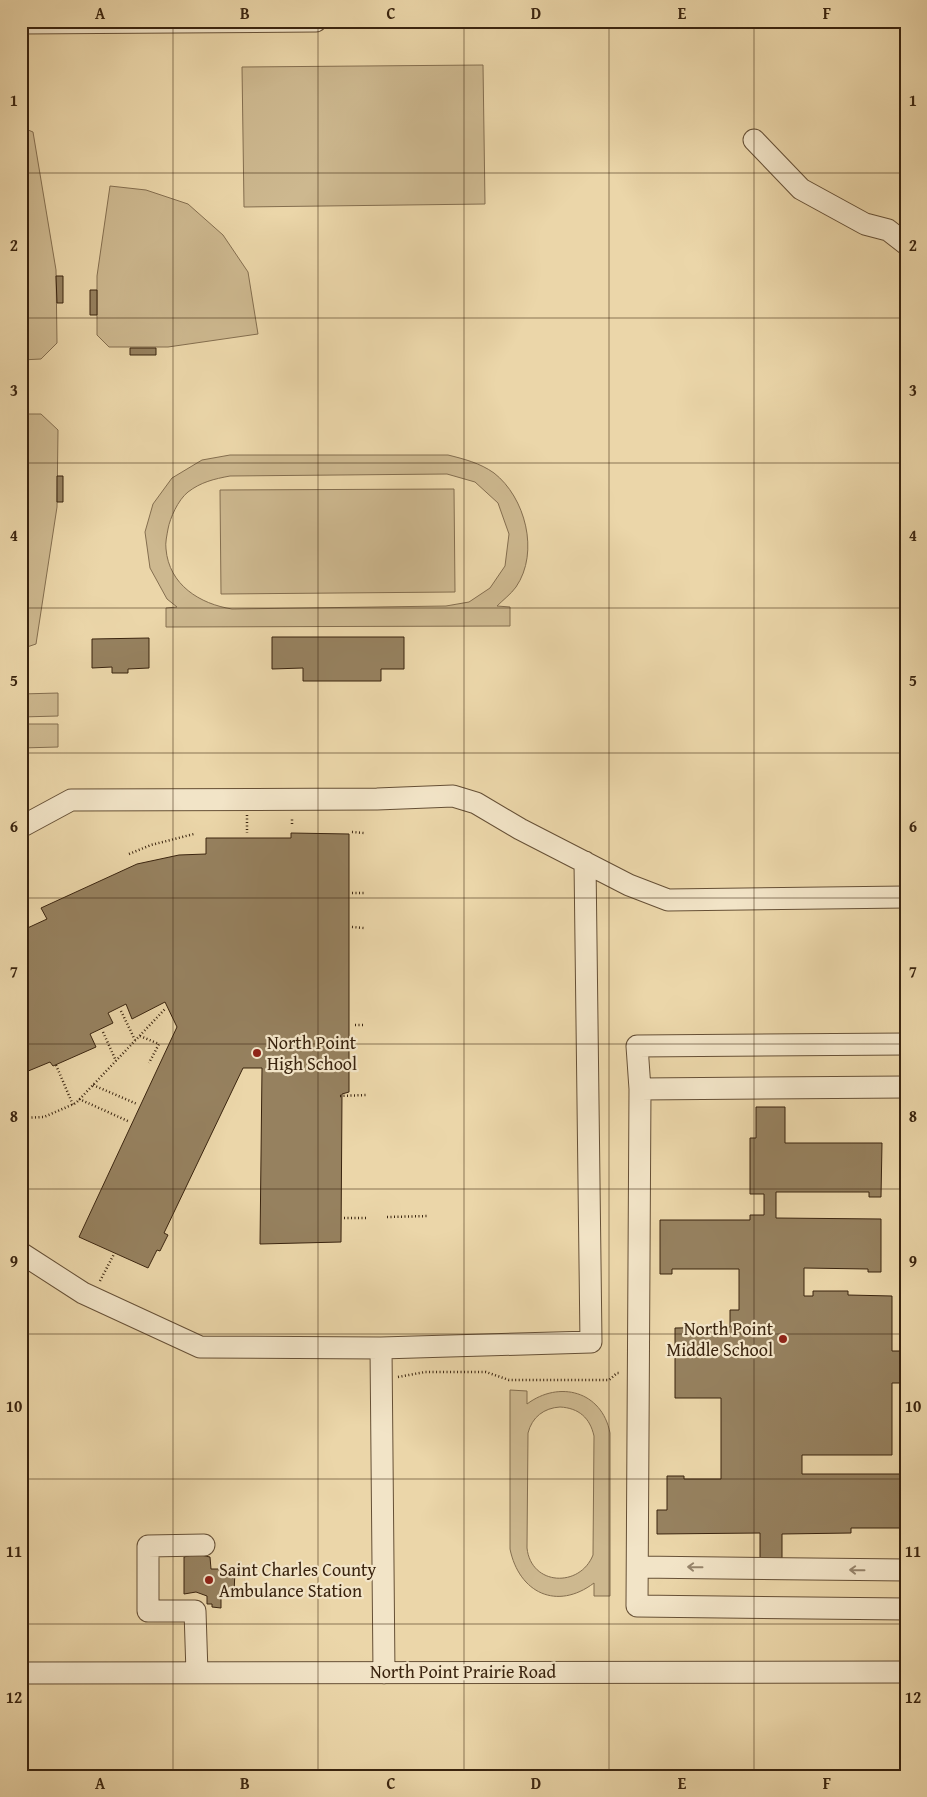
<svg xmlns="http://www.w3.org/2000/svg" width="927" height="1797" viewBox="0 0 927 1797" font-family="'Gentium Book Plus',serif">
<rect width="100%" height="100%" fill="#ebd6a9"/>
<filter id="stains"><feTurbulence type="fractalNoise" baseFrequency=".004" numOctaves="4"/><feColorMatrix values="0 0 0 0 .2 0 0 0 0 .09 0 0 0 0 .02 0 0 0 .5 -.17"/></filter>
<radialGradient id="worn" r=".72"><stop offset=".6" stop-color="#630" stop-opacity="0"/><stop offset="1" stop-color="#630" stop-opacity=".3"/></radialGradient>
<path fill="#cdb88f" stroke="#846e4f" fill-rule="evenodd" d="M 483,65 L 485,204 L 244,207 L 242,67 Z
M 21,127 L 33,132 L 56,270 L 57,343 L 41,359 L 21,360 Z
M 110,186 L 146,190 L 188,204 L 223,235 L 248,272 L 258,334 L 168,347 L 109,347 L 97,335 L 97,276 Z
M 21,414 L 41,414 L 58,430 L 57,507 L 36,644 L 21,649 Z
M 230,455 L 448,455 C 464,459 480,463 494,473 C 525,497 540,552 516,587 C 511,594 503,600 497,606 L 510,607 L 510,626 L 166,627 L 166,608 L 177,607 L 167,599 L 150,568 L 145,532 L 153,504 L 172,478 L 202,460 ZM 447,474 L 475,482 L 498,503 L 509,534 L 505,566 L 490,588 L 469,602 L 446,606 L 232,609 C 200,604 169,585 166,549 C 165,543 167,535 168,529 C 170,518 178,500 188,492 C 201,482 214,479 230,476 Z
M 454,489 L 455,592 L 221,594 L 220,490 Z
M 58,693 L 58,716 L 21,717 L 21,694 Z
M 21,724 L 58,724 L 58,747 L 21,748 Z
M 510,1390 L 527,1391 L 527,1404 C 559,1380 602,1391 610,1433 L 610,1596 L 594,1596 L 594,1583 C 557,1611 519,1593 510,1549 ZM 560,1407 C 579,1408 590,1418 594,1436 L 593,1555 C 580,1588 531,1586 527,1548 L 528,1433 C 532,1417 544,1408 560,1407 Z"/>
<path fill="#96815f" stroke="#3a240f" d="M 56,276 L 63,276 L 63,303 L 57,303 Z
M 90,290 L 97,290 L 97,315 L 90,315 Z
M 130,348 L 156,348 L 156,355 L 130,355 Z
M 57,476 L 63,476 L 63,502 L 57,502 Z
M 272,637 L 404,637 L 404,669 L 381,669 L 381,681 L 303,681 L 303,668 L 272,669 Z
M 149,638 L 149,668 L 128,669 L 128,673 L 112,673 L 112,667 L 92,668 L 92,639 Z
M 291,833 L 349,834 L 349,1092 L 342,1094 L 341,1242 L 260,1244 L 262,1068 L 243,1068 L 164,1233 L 168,1235 L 160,1251 L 157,1250 L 148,1268 L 79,1237 L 177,1027 L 165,1002 L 132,1019 L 126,1004 L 108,1013 L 113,1023 L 90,1034 L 96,1047 L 53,1066 L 50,1062 L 21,1074 L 21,931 L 47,919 L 41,908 L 137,864 L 179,855 L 206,854 L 206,838 L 291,838 Z
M 756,1107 L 785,1107 L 785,1143 L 882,1143 L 881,1197 L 869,1197 L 869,1192 L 776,1192 L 776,1218 L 881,1219 L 881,1272 L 868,1272 L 868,1269 L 804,1268 L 804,1296 L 813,1296 L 813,1291 L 848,1291 L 848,1295 L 892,1296 L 892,1351 L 900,1351 L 900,1383 L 892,1383 L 892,1455 L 802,1455 L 802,1474 L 900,1474 L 900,1528 L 851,1528 L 851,1533 L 782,1534 L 782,1564 L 760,1564 L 760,1533 L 657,1534 L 657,1510 L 667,1510 L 667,1476 L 684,1476 L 684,1479 L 721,1479 L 721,1398 L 675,1398 L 675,1328 L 730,1327 L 730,1310 L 739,1310 L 739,1269 L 672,1269 L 672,1274 L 660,1274 L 660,1220 L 750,1220 L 750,1215 L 764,1215 L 764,1194 L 750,1194 L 750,1138 L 756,1138 Z
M 196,1554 L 210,1557 L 211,1569 L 235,1569 L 234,1595 L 221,1595 L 221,1608 L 212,1607 L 212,1604 L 207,1604 L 207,1596 L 196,1592 L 184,1594 L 184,1557 Z"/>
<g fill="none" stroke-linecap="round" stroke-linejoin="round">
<defs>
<path id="minor" d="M 21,23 L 316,21
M 754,140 L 801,189 L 865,224 L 888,230 L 906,244
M 21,827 L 71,800 L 377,799 L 453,796 L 476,803 L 520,829 L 629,885 L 668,900 L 906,897
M 906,1044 L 637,1046 L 640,1089 L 637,1606 L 906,1609
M 640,1089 L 906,1087
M 21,1253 L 83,1293 L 200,1347 L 381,1348 L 384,1673
M 381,1348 L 591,1342 L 585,862
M 638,1567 L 906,1570
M 21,1673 L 906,1672
M 197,1673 L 195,1611 L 148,1611 L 148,1546 L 204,1545"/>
</defs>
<use href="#minor" stroke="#665036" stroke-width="23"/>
<path stroke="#3a240f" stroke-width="2.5" stroke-dasharray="1 2.5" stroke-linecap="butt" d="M 247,815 L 247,833
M 292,824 L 292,817
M 352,832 L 364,833
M 129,854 L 151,845 L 194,834
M 352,893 L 364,893
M 352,927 L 364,928
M 121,1011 L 135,1040
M 355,1025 L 365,1025
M 103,1032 L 116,1061
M 140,1036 L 159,1044 L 149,1063
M 56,1065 L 73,1105
M 93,1085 L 137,1104
M 340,1096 L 366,1095
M 79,1099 L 130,1122
M 21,1118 L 44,1117 L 76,1103 L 165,1009
M 387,1217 L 429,1216
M 344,1218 L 367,1218
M 100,1281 L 114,1254
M 398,1377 L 425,1372 L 486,1372 L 509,1380 L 609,1380 L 617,1373 L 621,1373"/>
<use href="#minor" stroke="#f2e4c7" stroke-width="21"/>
</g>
<defs><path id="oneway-shaft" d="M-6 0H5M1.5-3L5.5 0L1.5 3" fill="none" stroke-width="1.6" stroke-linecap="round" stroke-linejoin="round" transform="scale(1.25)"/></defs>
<g stroke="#96846b">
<use href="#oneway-shaft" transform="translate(695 1567) rotate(-179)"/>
<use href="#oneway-shaft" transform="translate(857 1570) rotate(-179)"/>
</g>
<path fill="none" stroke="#3a240f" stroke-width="1" stroke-opacity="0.55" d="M 173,21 L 173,1776M 318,21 L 318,1776M 464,21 L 464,1776M 609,21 L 609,1776M 754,21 L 754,1776M 21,173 L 906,173M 21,318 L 906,318M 21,463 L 906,463M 21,608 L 906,608M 21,753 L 906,753M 21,898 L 906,898M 21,1044 L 906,1044M 21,1189 L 906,1189M 21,1334 L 906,1334M 21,1479 L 906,1479M 21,1624 L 906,1624"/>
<g fill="#8f2418" stroke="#f2e4c7" stroke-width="2">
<circle cx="257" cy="1053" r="5"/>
<circle cx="783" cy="1339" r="5"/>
<circle cx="209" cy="1580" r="5"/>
</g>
<g text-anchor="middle" stroke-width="4.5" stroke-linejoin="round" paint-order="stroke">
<g font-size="18" fill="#3a240f" stroke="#f2e4c7" text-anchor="start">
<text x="267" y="1049">North Point<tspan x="267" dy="21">High School</tspan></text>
<text x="773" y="1335" text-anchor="end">North Point<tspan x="773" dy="21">Middle School</tspan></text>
<text x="219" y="1576">Saint Charles County<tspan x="219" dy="21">Ambulance Station</tspan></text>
</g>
<g font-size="18" fill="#3a240f" stroke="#f2e4c7">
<text x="463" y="1678">North Point Prairie Road</text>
</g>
</g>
<rect width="927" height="1797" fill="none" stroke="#ebd6a9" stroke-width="55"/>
<rect x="28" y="28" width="872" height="1742" fill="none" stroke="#3a240f" stroke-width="2"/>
<g font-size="16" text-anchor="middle" font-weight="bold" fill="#3a240f">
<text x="100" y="19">A</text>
<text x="245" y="19">B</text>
<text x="391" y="19">C</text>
<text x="536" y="19">D</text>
<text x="682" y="19">E</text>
<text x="827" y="19">F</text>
<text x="14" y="106">1</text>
<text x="913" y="106">1</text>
<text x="14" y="251">2</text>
<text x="913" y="251">2</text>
<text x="14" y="396">3</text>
<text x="913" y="396">3</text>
<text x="14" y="541">4</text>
<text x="913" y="541">4</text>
<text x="14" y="686">5</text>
<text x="913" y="686">5</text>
<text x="14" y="832">6</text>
<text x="913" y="832">6</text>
<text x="14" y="977">7</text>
<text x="913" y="977">7</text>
<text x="14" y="1122">8</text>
<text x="913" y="1122">8</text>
<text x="14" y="1267">9</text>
<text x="913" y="1267">9</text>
<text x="14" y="1412">10</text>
<text x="913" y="1412">10</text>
<text x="14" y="1557">11</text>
<text x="913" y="1557">11</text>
<text x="14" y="1703">12</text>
<text x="913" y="1703">12</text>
<text x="100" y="1789">A</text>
<text x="245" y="1789">B</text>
<text x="391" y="1789">C</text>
<text x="536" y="1789">D</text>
<text x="682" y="1789">E</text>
<text x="827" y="1789">F</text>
</g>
<rect width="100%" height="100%" filter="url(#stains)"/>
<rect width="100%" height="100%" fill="url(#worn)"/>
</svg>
